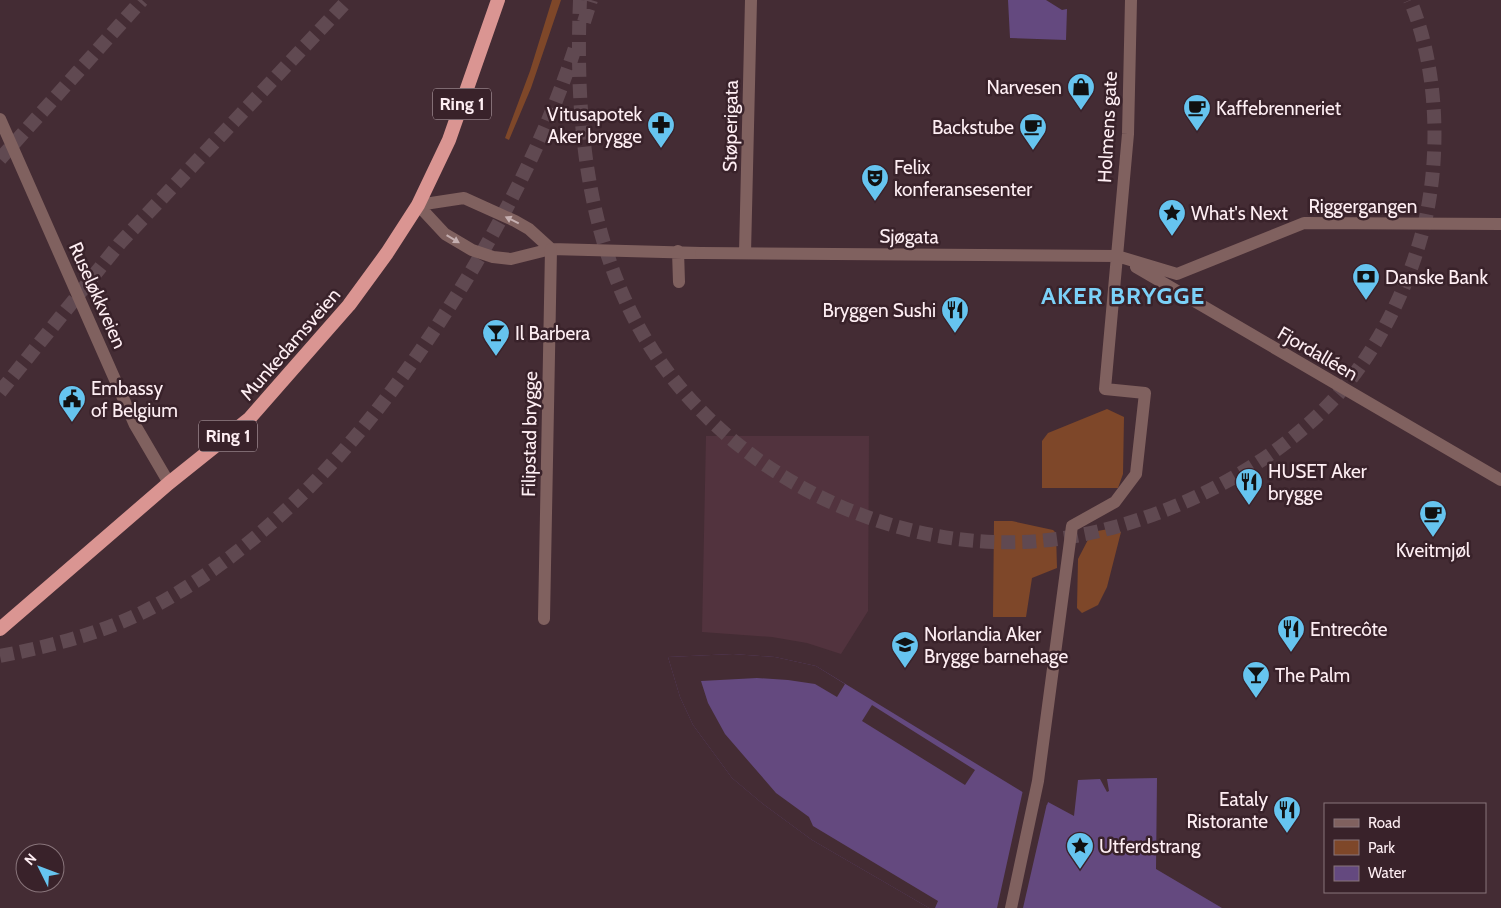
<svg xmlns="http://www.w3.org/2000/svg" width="1501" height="908" viewBox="0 0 1501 908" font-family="Cabin,sans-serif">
<rect width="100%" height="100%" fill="#442c34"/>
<path fill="#52333e" d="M 706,436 L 869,436 L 868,611 L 841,654 L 807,643 L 772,637 L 702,632 Z"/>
<path fill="#7e4729" d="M 552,0 L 561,0 L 531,88 L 509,140 L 505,138 L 530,71 Z
M 1107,409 L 1124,417 L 1123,474 L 1118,488 L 1042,488 L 1042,441 L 1048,433 Z
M 994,521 L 1012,521 L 1053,530 L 1056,533 L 1057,568 L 1032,578 L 1026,617 L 993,617 Z
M 1114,528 L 1121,532 L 1107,587 L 1098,605 L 1082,613 L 1077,608 L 1078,559 L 1092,532 Z"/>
<path fill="#64497f" d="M 1008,0 L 1046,0 L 1062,10 L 1067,9 L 1066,40 L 1010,38 Z
M 733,654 L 775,657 L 816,666 L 1034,799 L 1047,805 L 1048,802 L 1074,816 L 1078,780 L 1100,779 L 1107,792 L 1109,791 L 1107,779 L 1157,778 L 1156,869 L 1222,908 L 929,908 L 812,840 L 763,804 L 732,778 L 693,725 L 680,697 L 668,657 Z"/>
<path fill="#442c34" d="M 733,654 L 775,657 L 816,666 L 845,684 L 837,697 L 815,684 L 788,680 L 757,678 L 701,681 L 708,703 L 725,734 L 776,793 L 809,817 L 813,826 L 938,901 L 935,908 L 929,908 L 812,840 L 763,804 L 732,778 L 693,725 L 680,697 L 668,657 Z
M 872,705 L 975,770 L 965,785 L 862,721 Z
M 1023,790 L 1045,802 L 1048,799 L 1023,908 L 997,908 Z"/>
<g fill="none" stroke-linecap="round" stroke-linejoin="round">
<path stroke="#604951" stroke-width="14" stroke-dasharray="14 7" stroke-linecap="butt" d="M 580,0 C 575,119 586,248 653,351 C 731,471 880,548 1024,542 C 1132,537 1259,480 1333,400 C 1377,352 1408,289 1424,226 C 1441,155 1438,68 1410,0
M 584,22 L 591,0
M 0,159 L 142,0
M 0,392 L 120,243 L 348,0
M 0,656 C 51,646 104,633 151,608 C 283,537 380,419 458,293 C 505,217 547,134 575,48"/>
<path stroke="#80615f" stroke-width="12" d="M 418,205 L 445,234 L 472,250 L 493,257 L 511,259 L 551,249 L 701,253
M 418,205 L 464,198 L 515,221 L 529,229 L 551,249
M 678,251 L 679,282"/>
<path stroke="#80615f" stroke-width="12" d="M 701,253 L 1117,256 L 1177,274 L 1304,223 L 1501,224
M 745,253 L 751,0
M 1136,267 L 1501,480
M 544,619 L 551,249
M 1011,908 L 1038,781 L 1072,526 L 1115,502 L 1136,474 L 1145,393 L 1105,389 L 1128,134 L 1131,0"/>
<path stroke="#80615f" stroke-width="12" d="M 0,119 L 135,425 L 169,483"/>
<path stroke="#da9592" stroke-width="14" d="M 0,629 L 169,483 L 249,419 L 349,305 L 387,253 L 418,205 L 449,140 L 498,0"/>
</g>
<defs><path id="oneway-solid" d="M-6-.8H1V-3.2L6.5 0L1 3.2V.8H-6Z" transform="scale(1.25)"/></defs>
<g fill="#c5afb0">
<use href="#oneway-solid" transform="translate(512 220) rotate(-154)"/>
<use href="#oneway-solid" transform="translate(453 239) rotate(31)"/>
</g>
<defs>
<symbol id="shop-pin" viewBox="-11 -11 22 30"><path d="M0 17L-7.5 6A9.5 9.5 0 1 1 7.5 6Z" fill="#66c4ef" stroke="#39222a"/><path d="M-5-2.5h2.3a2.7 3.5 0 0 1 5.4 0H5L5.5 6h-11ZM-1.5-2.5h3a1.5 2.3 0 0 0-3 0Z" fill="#111"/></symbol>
<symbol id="cafe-pin" viewBox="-11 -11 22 30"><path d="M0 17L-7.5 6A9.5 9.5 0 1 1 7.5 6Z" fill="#66c4ef" stroke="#39222a"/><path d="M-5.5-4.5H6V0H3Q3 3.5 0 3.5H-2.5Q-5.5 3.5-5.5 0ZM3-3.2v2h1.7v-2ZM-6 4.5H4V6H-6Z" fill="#111"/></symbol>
<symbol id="pharmacy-pin" viewBox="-11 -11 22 30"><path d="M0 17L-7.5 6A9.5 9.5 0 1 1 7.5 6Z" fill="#66c4ef" stroke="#39222a"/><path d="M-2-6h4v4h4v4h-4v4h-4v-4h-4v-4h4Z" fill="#111"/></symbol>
<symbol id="theatre-pin" viewBox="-11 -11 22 30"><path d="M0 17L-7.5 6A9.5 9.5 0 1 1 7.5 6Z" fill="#66c4ef" stroke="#39222a"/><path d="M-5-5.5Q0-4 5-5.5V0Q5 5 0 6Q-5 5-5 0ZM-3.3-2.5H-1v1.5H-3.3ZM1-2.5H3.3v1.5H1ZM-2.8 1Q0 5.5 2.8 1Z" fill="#111"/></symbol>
<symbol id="sight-pin" viewBox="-11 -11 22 30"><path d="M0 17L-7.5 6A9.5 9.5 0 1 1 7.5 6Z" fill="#66c4ef" stroke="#39222a"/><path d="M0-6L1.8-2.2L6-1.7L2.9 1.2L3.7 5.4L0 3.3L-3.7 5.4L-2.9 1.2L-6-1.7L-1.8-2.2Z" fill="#111"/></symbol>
<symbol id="bank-pin" viewBox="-11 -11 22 30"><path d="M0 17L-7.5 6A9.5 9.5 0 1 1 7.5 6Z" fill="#66c4ef" stroke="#39222a"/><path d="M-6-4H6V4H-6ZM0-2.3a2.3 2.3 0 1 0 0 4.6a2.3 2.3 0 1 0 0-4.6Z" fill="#111"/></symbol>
<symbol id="restaurant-pin" viewBox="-11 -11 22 30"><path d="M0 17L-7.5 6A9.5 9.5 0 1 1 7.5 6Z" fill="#66c4ef" stroke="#39222a"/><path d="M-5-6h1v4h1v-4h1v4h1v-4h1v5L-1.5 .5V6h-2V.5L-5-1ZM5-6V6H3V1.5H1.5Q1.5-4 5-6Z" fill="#111"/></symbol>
<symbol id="bar-pin" viewBox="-11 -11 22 30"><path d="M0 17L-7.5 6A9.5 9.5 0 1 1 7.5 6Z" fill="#66c4ef" stroke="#39222a"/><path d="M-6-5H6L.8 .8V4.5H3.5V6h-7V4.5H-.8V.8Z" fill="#111"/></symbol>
<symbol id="civic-pin" viewBox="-11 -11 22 30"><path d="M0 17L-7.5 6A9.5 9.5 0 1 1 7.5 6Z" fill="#66c4ef" stroke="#39222a"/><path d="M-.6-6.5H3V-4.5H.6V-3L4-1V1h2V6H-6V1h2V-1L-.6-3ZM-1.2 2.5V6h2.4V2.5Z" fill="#111"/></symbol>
<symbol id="school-pin" viewBox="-11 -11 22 30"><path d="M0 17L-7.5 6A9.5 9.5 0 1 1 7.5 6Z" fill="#66c4ef" stroke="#39222a"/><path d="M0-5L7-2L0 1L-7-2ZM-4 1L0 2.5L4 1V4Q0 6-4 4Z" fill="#111"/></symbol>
</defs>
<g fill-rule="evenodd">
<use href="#shop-pin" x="1065" y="71" width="32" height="43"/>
<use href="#cafe-pin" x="1181" y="92" width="32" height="43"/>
<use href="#pharmacy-pin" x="645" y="109" width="32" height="43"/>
<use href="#cafe-pin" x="1017" y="111" width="32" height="43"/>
<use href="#theatre-pin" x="859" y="162" width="32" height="43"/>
<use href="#sight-pin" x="1156" y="197" width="32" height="43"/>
<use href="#bank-pin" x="1350" y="261" width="32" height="43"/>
<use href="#restaurant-pin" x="939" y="294" width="32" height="43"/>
<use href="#bar-pin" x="480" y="317" width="32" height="43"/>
<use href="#civic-pin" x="56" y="383" width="32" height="43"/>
<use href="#restaurant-pin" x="1233" y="466" width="32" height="43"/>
<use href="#cafe-pin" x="1417" y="498" width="32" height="43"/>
<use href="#restaurant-pin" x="1275" y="613" width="32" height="43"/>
<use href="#school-pin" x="889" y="629" width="32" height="43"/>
<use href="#bar-pin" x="1240" y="659" width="32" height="43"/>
<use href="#restaurant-pin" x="1271" y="794" width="32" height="43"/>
<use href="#sight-pin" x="1064" y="830" width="32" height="43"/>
</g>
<g text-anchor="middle" stroke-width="5" stroke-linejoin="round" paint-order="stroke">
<g fill="#39222a" stroke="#c3b1b7" stroke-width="1">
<rect x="433" y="88.5" width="58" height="31" rx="4"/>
<rect x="199" y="420.5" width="58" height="31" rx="4"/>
</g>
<g font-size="18" font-weight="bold" fill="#feeef3">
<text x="462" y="110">Ring 1</text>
<text x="228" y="442">Ring 1</text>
</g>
<g font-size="19" fill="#feeef3" stroke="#39222a" text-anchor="start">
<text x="1062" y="94" text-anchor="end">Narvesen</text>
<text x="1216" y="115">Kaffebrenneriet</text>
<text x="642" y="121" text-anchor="end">Vitusapotek<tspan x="642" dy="22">Aker brygge</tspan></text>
<text x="1014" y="134" text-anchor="end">Backstube</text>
<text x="894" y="174">Felix<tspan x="894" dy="22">konferansesenter</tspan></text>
<text x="1191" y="220">What's Next</text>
<text x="1385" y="284">Danske Bank</text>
<text x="936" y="317" text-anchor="end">Bryggen Sushi</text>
<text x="515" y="340">Il Barbera</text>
<text x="91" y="395">Embassy<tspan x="91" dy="22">of Belgium</tspan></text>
<text x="1268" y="478">HUSET Aker<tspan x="1268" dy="22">brygge</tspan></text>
<text x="1433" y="557" text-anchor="middle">Kveitmjøl</text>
<text x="1310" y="636">Entrecôte</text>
<text x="924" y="641">Norlandia Aker<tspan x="924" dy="22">Brygge barnehage</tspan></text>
<text x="1275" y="682">The Palm</text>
<text x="1268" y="806" text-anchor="end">Eataly<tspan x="1268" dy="22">Ristorante</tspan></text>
<text x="1099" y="853">Utferdstrang</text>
</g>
<g font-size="19" fill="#feeef3" stroke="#39222a">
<text transform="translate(730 126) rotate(-89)" y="7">Støperigata</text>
<text transform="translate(1107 127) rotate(-87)" y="7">Holmens gate</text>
<text x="1363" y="213">Riggergangen</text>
<text transform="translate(909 236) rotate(1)" y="7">Sjøgata</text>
<text transform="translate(98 295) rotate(66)" y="7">Ruseløkkveien</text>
<text transform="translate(290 344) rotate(-49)" y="7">Munkedamsveien</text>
<text transform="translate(1318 353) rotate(30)" y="7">Fjordalléen</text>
<text transform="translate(529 434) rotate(-89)" y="7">Filipstad brygge</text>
</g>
<g font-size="24" font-weight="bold" letter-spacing="1" fill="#7bd1f8" stroke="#39222a">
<text x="1123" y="304">AKER BRYGGE</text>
</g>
</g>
<rect x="1324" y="803" width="162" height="90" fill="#39222a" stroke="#88747a"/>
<rect x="1334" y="819" width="25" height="8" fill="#80615f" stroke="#88747a"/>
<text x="1368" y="828" font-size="15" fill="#feeef3">Road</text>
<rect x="1334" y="840" width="25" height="15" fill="#7e4729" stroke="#88747a"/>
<text x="1368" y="853" font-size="15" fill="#feeef3">Park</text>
<rect x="1334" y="866" width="25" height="15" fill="#64497f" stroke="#88747a"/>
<text x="1368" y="878" font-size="15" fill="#feeef3">Water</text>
<g transform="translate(40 868) rotate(312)"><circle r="24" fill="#39222a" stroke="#88747a"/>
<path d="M0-4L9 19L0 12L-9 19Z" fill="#66c4ef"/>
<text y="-8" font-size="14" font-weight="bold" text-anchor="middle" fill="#feeef3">N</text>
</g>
</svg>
